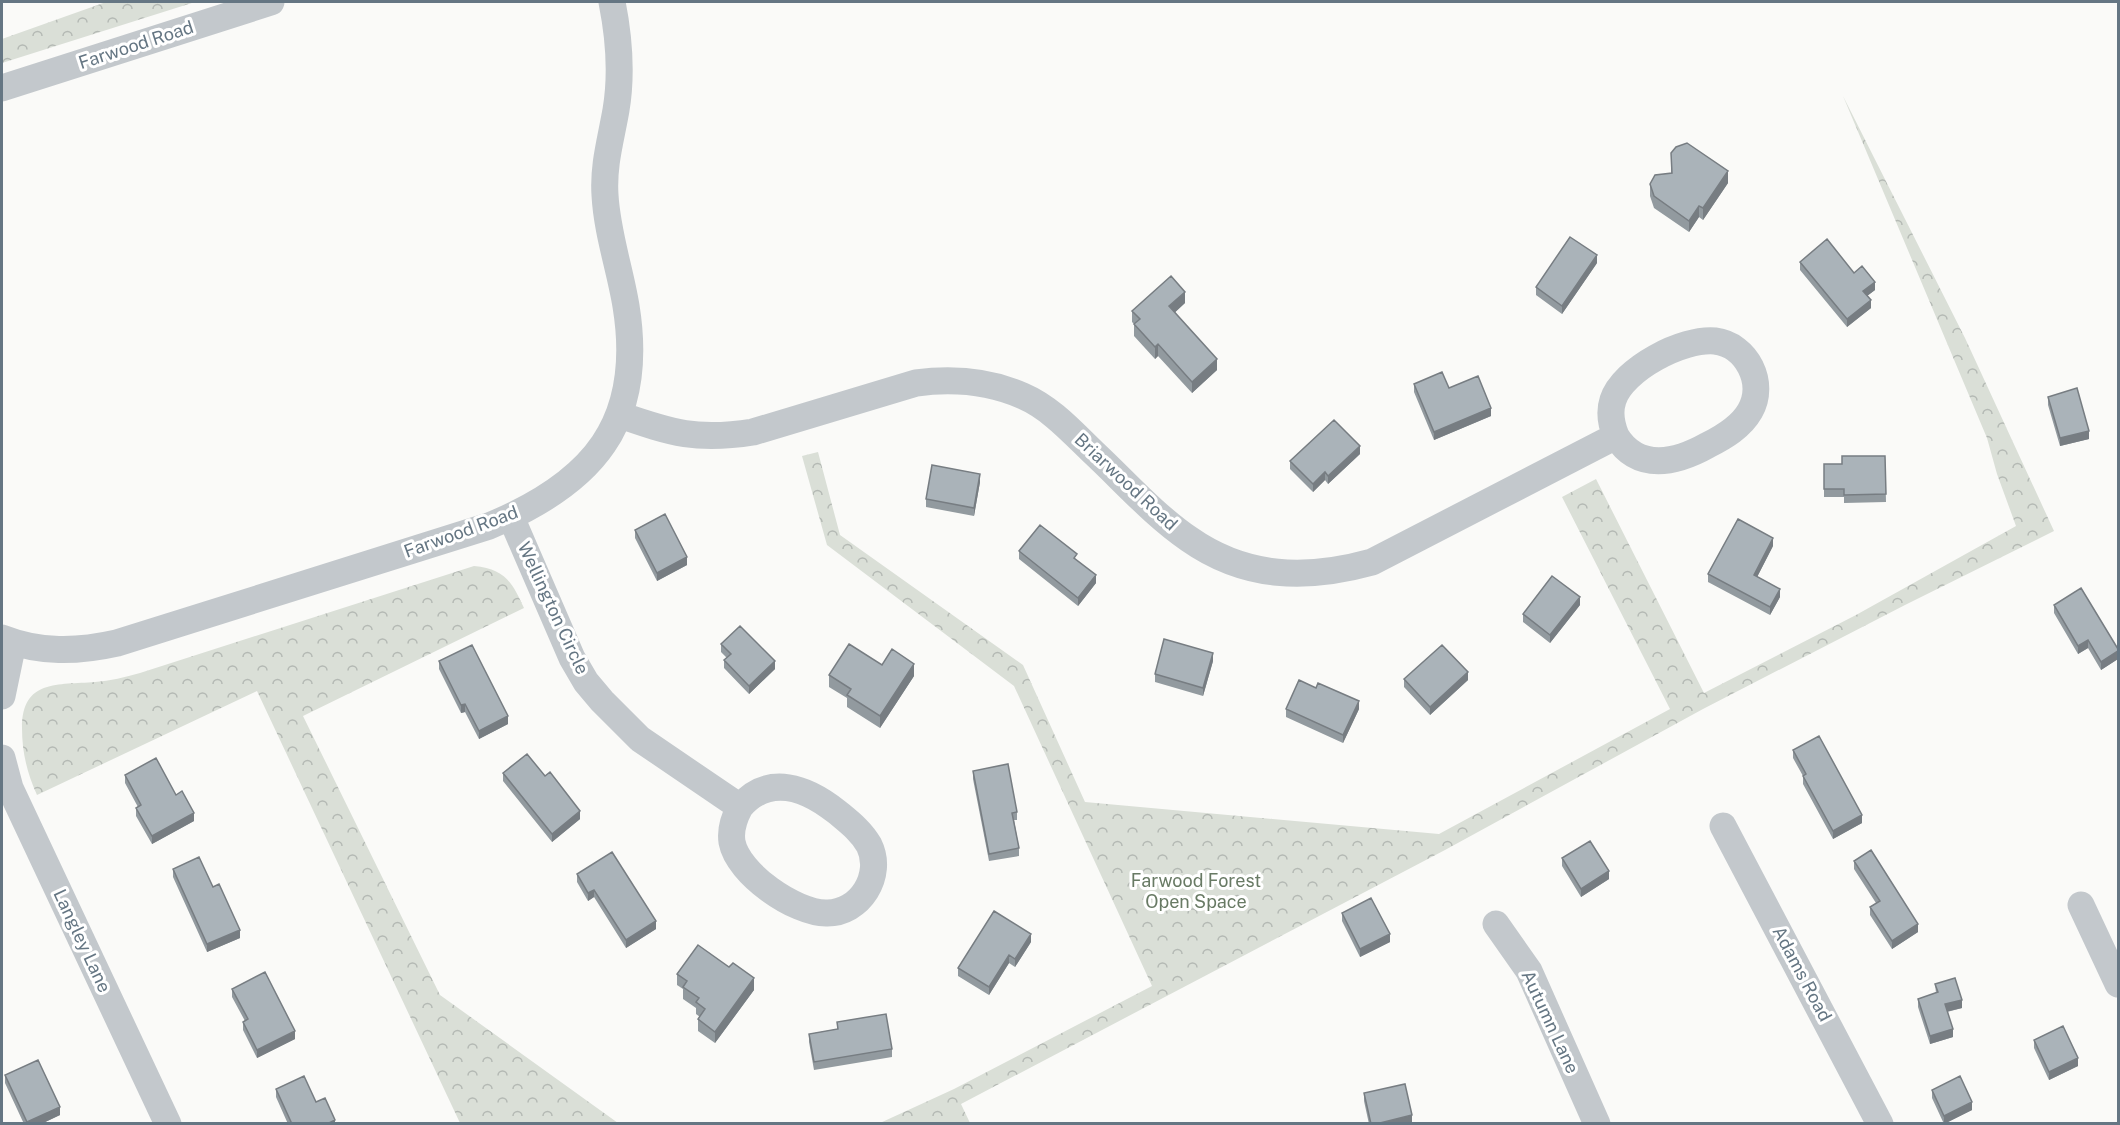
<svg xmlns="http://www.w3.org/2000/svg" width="2120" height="1125" viewBox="0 0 2120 1125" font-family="'Public Sans',sans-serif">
<defs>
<pattern id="park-crowns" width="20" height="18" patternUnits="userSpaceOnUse" patternTransform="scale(1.5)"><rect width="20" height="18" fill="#dadfd7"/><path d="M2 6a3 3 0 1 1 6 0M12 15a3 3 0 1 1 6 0" fill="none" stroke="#b4b9b4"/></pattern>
</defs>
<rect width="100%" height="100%" fill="#fafaf8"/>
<path fill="url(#park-crowns)" d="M 106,2 L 195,2 L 2,63 L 2,39 Z
M 1843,96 L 1965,338 L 2054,531 L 1905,605 L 1703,709 L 1445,850 L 961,1104 L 970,1123 L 880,1123 L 954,1089 L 1152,986 L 1014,686 L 827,545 L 802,456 L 818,452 L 840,535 L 1023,665 L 1085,802 L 1439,834 L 1670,709 L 1562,497 L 1596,479 L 1704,693 L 1856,615 L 2016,526 L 1997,474 L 1987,438 Z
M 474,566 C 505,569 512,582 524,608 L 303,716 L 440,995 L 618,1123 L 460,1123 L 257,691 L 37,795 C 27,773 22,752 22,728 C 22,679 58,685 95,682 C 110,681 125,677 140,673 Z"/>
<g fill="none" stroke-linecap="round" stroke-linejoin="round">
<path stroke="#c3c8cc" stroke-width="27" d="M 2,88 L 271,2
M 620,415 C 672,433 697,441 753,432 L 916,383 C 954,378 989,381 1023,396 C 1051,408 1073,433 1094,453 C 1125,482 1154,515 1189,539 C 1246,579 1307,580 1372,562 L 1616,436 C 1638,472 1676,463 1708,445 C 1724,437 1741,427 1750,411 C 1766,383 1747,345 1715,341 C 1683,338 1623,369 1613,400 C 1609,412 1611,424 1616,436
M 511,517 L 572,658 L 586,682 L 602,701 L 640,739 L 740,807 C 734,818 730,829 732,842 C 738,874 795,913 826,913 C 860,914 884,875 869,845 C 861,831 849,822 837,812 C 807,788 769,773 740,807
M 2,638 C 40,653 77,652 117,643 L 489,526 C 593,483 645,423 626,306 C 620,269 607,233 605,195 C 603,165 611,139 616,110 C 622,74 619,37 612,2
M 2,696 L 13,643
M 2,758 L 10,788 L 168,1124
M 1723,826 L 1880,1124
M 2081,905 L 2118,984
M 1496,924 L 1529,971 L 1597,1124"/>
</g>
<path fill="#929a9f" d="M 1671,153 L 1728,183 L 1703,220 L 1699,217 L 1689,232 L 1654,208 L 1650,196 L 1650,184 L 1671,173 Z
M 1800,262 L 1854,273 L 1875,290 L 1867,296 L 1871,308 L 1847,327 L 1800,270 Z
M 1597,263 L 1562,314 L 1536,295 L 1536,287 Z
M 1185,303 L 1175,312 L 1217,370 L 1192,393 L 1158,356 L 1155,359 L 1134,336 L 1134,324 L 1132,322 L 1132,311 Z
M 1414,384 L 1449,388 L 1491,416 L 1434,440 L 1414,392 Z
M 2048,397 L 2089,439 L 2060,446 L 2048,405 Z
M 1360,454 L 1328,484 L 1325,480 L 1313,492 L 1290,469 L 1290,461 Z
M 1885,456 L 1886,502 L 1844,503 L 1844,497 L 1824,497 L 1824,464 L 1842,464 Z
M 980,482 L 974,516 L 926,507 L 926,499 Z
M 635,530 L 687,565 L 657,581 L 635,538 Z
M 1773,546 L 1757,577 L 1780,597 L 1770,615 L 1708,582 L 1708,574 Z
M 1019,551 L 1096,583 L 1078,606 L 1019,559 Z
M 1580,605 L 1550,643 L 1523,622 L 1523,614 Z
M 2054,605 L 2118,649 L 2118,659 L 2101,670 L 2088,648 L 2078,654 L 2054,613 Z
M 721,644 L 775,669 L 749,694 L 724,668 L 724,660 L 727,658 L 721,652 Z
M 439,661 L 508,724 L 479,739 L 465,712 L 461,713 L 439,669 Z
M 1213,661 L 1203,696 L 1155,682 L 1155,674 Z
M 882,665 L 914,676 L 880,728 L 847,707 L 847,698 L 829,687 L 829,675 Z
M 1404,679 L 1468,680 L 1430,715 L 1404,687 Z
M 1286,709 L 1359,709 L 1343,743 L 1286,717 Z
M 1793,750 L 1862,823 L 1833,839 L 1803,784 L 1803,776 L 1793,758 Z
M 973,771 L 1017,812 L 1017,820 L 1014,820 L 1019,848 L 1019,856 L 989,861 L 973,779 Z
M 503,773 L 580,819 L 552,842 L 503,781 Z
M 125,775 L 176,795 L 194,821 L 152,844 L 136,816 L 136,808 L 138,807 L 125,783 Z
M 1562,858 L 1609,879 L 1581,897 L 1562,866 Z
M 1854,861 L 1918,932 L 1892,949 L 1870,915 L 1870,907 L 1876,903 L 1854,869 Z
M 173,869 L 213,887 L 240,938 L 207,952 L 173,877 Z
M 577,874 L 656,929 L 626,948 L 594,897 L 588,901 L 577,882 Z
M 1342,913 L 1390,942 L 1360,957 L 1342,921 Z
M 1031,942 L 1015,967 L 1009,963 L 989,995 L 958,976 L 958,968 Z
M 677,974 L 754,990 L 715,1043 L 698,1031 L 698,1019 L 700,1017 L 696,1014 L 696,1008 L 683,999 L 683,989 L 677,985 Z
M 1935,984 L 1962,1008 L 1947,1012 L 1953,1037 L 1930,1044 L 1918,1007 L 1918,999 L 1936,993 Z
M 232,989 L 295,1039 L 257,1058 L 243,1030 L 243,1022 L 245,1021 L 232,997 Z
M 837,1022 L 892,1049 L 892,1057 L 814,1070 L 809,1042 L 809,1034 L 837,1029 Z
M 2034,1040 L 2078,1066 L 2049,1080 L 2034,1048 Z
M 5,1075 L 60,1115 L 41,1124 L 24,1124 L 5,1083 Z
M 276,1089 L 335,1124 L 288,1124 L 276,1097 Z
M 1932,1090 L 1972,1110 L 1944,1124 L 1932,1098 Z
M 1364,1093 L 1412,1123 L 1369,1124 L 1364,1101 Z"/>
<path fill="#777d82" d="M 1728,171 L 1728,183 L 1703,220 L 1703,208 Z
M 1699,206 L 1699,217 L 1689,232 L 1689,221 Z
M 1597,255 L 1597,263 L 1562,314 L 1562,306 Z
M 1875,282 L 1875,290 L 1863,299 L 1863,291 Z
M 1185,292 L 1185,303 L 1169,318 L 1169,306 Z
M 1871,300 L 1871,308 L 1847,327 L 1847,319 Z
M 1158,344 L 1158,356 L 1155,359 L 1155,347 Z
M 1217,359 L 1217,370 L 1192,393 L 1192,382 Z
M 1491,408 L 1491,416 L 1434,440 L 1434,432 Z
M 2089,431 L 2089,439 L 2060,446 L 2060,438 Z
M 1360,446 L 1360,454 L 1328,484 L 1328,476 Z
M 1325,472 L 1325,480 L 1313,492 L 1313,484 Z
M 980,474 L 980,482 L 974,516 L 974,508 Z
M 1773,538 L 1773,546 L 1754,583 L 1754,575 Z
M 687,557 L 687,565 L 657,581 L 657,573 Z
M 1096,575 L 1096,583 L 1078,606 L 1078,598 Z
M 1780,589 L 1780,597 L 1770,615 L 1770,607 Z
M 1580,597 L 1580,605 L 1550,643 L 1550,635 Z
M 2088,640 L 2088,648 L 2078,654 L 2078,646 Z
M 2118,651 L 2118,659 L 2101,670 L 2101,662 Z
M 1213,653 L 1213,661 L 1203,696 L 1203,688 Z
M 775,661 L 775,669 L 749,694 L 749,686 Z
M 914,664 L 914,676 L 880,728 L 880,716 Z
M 1468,672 L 1468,680 L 1430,715 L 1430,707 Z
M 1359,701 L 1359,709 L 1343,743 L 1343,735 Z
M 465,704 L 465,712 L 461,713 L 461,705 Z
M 508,716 L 508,724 L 479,739 L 479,731 Z
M 580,811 L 580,819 L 552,842 L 552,834 Z
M 194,813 L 194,821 L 152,844 L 152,836 Z
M 1862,815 L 1862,823 L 1833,839 L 1833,831 Z
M 1609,871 L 1609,879 L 1581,897 L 1581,889 Z
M 594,890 L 594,897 L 588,901 L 588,893 Z
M 656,921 L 656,929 L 626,948 L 626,940 Z
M 1918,924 L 1918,932 L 1892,949 L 1892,941 Z
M 240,930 L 240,938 L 207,952 L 207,944 Z
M 1031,934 L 1031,942 L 1015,967 L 1015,959 Z
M 1390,934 L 1390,942 L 1360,957 L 1360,949 Z
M 1009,955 L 1009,963 L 989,995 L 989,987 Z
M 754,978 L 754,990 L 715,1043 L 715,1032 Z
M 1962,1000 L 1962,1008 L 1945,1012 L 1945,1004 Z
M 1953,1029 L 1953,1037 L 1930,1044 L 1930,1036 Z
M 295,1031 L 295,1039 L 257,1058 L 257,1050 Z
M 2078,1058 L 2078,1066 L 2049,1080 L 2049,1072 Z
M 1972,1102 L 1972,1110 L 1944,1124 L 1944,1116 Z
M 60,1107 L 60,1115 L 41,1124 L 27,1124 L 27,1122 Z
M 1412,1115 L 1412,1123 L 1376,1124 Z
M 335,1120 L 335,1124 L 327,1124 Z"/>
<path fill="#aab3b9" stroke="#777d82" stroke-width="1.5" d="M 1687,143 L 1728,171 L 1703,208 L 1699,206 L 1689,221 L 1654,196 L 1650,184 L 1655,175 L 1672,173 L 1671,153 L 1676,147 Z
M 1570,237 L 1597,255 L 1562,306 L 1536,287 Z
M 1827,239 L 1854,273 L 1862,266 L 1875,282 L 1863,291 L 1871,300 L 1847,319 L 1800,262 Z
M 1171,276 L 1185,292 L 1169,306 L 1217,359 L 1192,382 L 1158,344 L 1155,347 L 1134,324 L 1140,319 L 1132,311 Z
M 1442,372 L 1449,388 L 1478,376 L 1491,408 L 1434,432 L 1414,384 Z
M 2077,388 L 2089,431 L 2060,438 L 2048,397 Z
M 1334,420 L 1360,446 L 1328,476 L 1325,472 L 1313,484 L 1290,461 Z
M 1842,456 L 1885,456 L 1886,494 L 1844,495 L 1844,489 L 1824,489 L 1824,464 L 1842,464 Z
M 932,465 L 980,474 L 974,508 L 926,499 Z
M 665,514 L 687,557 L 657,573 L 635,530 Z
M 1738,519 L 1773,538 L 1754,575 L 1780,589 L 1770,607 L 1708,574 Z
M 1040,525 L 1077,554 L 1074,558 L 1096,575 L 1078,598 L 1019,551 Z
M 1552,576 L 1580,597 L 1550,635 L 1523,614 Z
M 2081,588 L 2118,649 L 2118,651 L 2101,662 L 2088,640 L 2078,646 L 2054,605 Z
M 740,626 L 775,661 L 749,686 L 724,660 L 731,654 L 721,644 Z
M 1164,639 L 1213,653 L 1203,688 L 1155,674 Z
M 849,644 L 882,665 L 892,649 L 914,664 L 880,716 L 847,695 L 851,689 L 829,675 Z
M 472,645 L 508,716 L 479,731 L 465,704 L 461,705 L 439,661 Z
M 1442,645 L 1468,672 L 1430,707 L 1404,679 Z
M 1299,680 L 1316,688 L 1318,683 L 1359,701 L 1343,735 L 1286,709 Z
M 1819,736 L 1862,815 L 1833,831 L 1803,776 L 1806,774 L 1793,750 Z
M 527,754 L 545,776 L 550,772 L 580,811 L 552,834 L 503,773 Z
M 156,758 L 176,795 L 182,791 L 194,813 L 152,836 L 136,808 L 141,805 L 125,775 Z
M 1008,764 L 1017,812 L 1012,813 L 1019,848 L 989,854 L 973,771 Z
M 1590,841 L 1609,871 L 1581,889 L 1562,858 Z
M 1871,850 L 1918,924 L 1892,941 L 1870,907 L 1880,901 L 1854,861 Z
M 612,852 L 656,921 L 626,940 L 594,890 L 588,893 L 577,874 Z
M 199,857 L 213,887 L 219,884 L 240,930 L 207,944 L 173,869 Z
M 1371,898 L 1390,934 L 1360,949 L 1342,913 Z
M 994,911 L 1031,934 L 1015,959 L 1009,955 L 989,987 L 958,968 Z
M 698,945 L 729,967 L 733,963 L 754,978 L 715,1032 L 698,1019 L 705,1009 L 696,1002 L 699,998 L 683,987 L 687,981 L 677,974 Z
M 265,972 L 295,1031 L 257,1050 L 243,1022 L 248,1019 L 232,989 Z
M 1955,978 L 1962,1000 L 1945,1004 L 1953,1029 L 1930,1036 L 1918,999 L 1938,992 L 1935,984 Z
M 886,1014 L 892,1049 L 814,1062 L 809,1034 L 838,1029 L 837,1022 Z
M 2063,1026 L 2078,1058 L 2049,1072 L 2034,1040 Z
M 38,1060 L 60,1107 L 27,1122 L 5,1075 Z
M 304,1076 L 316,1102 L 325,1098 L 335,1120 L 327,1124 L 292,1124 L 276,1089 Z
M 1960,1076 L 1972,1102 L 1944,1116 L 1932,1090 Z
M 1405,1084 L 1412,1115 L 1376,1124 L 1371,1124 L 1364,1093 Z"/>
<g text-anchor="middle" stroke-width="6" stroke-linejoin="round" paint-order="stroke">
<g font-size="18" fill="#657683" stroke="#fff">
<text transform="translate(136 45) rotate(-18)" y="6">Farwood Road</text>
<text transform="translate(1126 482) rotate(43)" y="6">Briarwood Road</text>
<text transform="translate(461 532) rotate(-20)" y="6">Farwood Road</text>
<text transform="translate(553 608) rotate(65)" y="6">Wellington Circle</text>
<text transform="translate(82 941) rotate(65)" y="6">Langley Lane</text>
<text transform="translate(1802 974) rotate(62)" y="6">Adams Road</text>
<text transform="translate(1550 1022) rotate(65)" y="6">Autumn Lane</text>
</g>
<g font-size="18" fill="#687a64" stroke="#fff">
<text x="1196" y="887">Farwood Forest<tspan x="1196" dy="21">Open Space</tspan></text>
</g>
</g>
<rect width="2120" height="1125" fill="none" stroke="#657683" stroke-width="6"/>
</svg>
